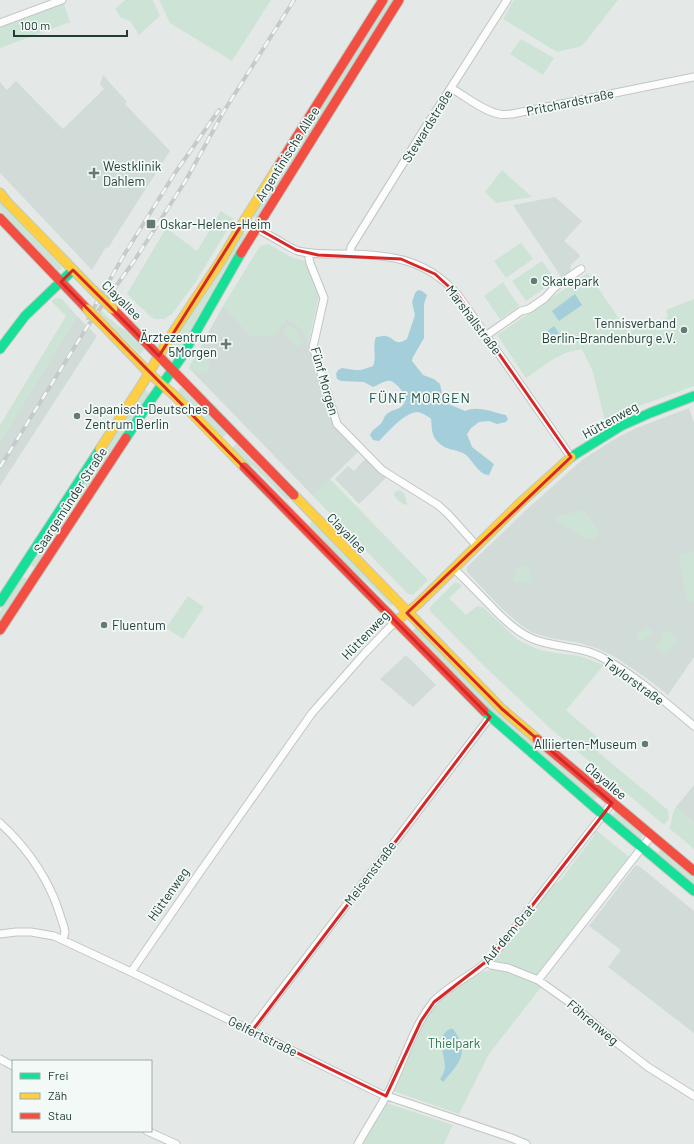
<svg xmlns="http://www.w3.org/2000/svg" width="694" height="1144" viewBox="0 0 694 1144" font-family="Barlow,sans-serif">
<rect width="100%" height="100%" fill="#e4e9e7"/>
<path fill="#d1dbd7" d="M 103,75 L 127,102 L 125,104 L 170,151 L 108,248 L 106,247 L 92,270 L 0,173 L 0,82 L 7,90 L 16,81 L 63,129 L 104,89 L 100,84 Z
M 555,197 L 582,221 L 564,241 L 579,254 L 580,257 L 571,264 L 570,273 L 562,278 L 513,205 Z
M 223,306 L 253,337 L 287,319 L 303,329 L 334,426 L 359,451 L 313,496 L 189,368 Z
M 77,316 L 97,336 L 0,486 L 0,442 Z
M 689,408 L 694,423 L 694,657 L 668,695 L 648,679 L 617,658 L 599,649 L 580,643 L 551,638 L 543,636 L 531,632 L 521,625 L 501,608 L 467,572 L 467,567 L 525,511 L 582,460 L 613,440 L 634,429 Z
M 366,458 L 378,471 L 387,477 L 359,504 L 335,479 L 348,466 L 354,471 Z
M 406,655 L 436,685 L 413,707 L 380,679 Z
M 694,785 L 694,823 L 676,807 Z
M 635,866 L 639,866 L 694,911 L 694,1033 L 608,967 L 621,950 L 589,926 Z"/>
<path fill="#cde3d5" d="M 125,0 L 153,0 L 160,16 L 139,35 L 130,21 L 121,18 L 115,9 Z
M 159,0 L 271,0 L 232,61 L 170,23 Z
M 388,0 L 394,0 L 258,218 L 255,218 L 254,217 L 254,214 Z
M 514,0 L 618,0 L 582,46 L 557,52 L 503,19 Z
M 64,4 L 70,22 L 0,48 L 0,26 Z
M 521,39 L 554,58 L 543,75 L 510,54 Z
M 502,170 L 532,197 L 496,203 L 485,192 Z
M 0,202 L 61,266 L 62,268 L 59,271 L 57,270 L 0,210 Z
M 221,211 L 234,219 L 195,283 L 172,314 L 164,319 L 155,319 L 151,317 L 127,294 L 166,228 L 197,251 Z
M 243,233 L 245,233 L 246,235 L 223,272 L 179,351 L 171,343 Z
M 521,243 L 533,259 L 506,278 L 494,261 Z
M 268,244 L 291,257 L 305,261 L 319,295 L 308,346 L 303,329 L 287,319 L 275,335 L 253,337 L 223,306 L 260,246 Z
M 542,261 L 556,280 L 526,301 L 512,281 Z
M 588,273 L 628,332 L 668,317 L 666,310 L 694,299 L 694,386 L 628,410 L 605,421 L 593,372 L 582,349 L 568,352 L 555,358 L 526,378 L 497,335 Z
M 503,282 L 519,306 L 500,319 L 484,296 Z
M 55,298 L 62,299 L 77,316 L 0,442 L 0,425 L 66,316 L 51,301 Z
M 98,308 L 117,325 L 126,331 L 144,349 L 140,354 L 96,310 Z
M 287,326 L 291,326 L 297,331 L 303,344 L 297,347 L 283,332 Z
M 195,357 L 202,358 L 209,362 L 210,368 C 205,375 196,374 190,369 L 190,365 Z
M 181,387 L 227,433 L 222,438 L 178,392 Z
M 145,389 L 149,394 L 130,424 L 126,425 L 124,424 L 124,421 Z
M 119,430 L 123,431 L 123,434 L 36,566 L 34,567 L 31,565 L 31,563 Z
M 236,444 L 290,499 L 289,500 L 286,499 L 253,466 L 248,465 L 232,448 Z
M 330,479 L 428,580 L 413,595 L 408,594 L 313,496 Z
M 399,490 C 405,492 406,498 407,504 L 406,505 C 400,503 398,500 394,496 C 393,493 396,491 399,490 Z
M 582,510 L 585,511 L 598,531 L 598,535 C 595,539 591,540 586,539 L 556,521 L 556,519 L 559,516 Z
M 312,521 L 393,604 L 391,606 L 365,580 L 353,573 L 308,526 Z
M 694,552 L 694,602 L 687,603 L 679,555 Z
M 529,565 L 533,583 L 516,582 L 514,580 L 516,567 Z
M 23,577 L 26,578 L 27,581 L 0,622 L 0,611 L 21,578 Z
M 455,582 L 460,584 L 462,586 L 449,598 L 466,615 L 477,606 L 483,607 L 518,640 L 540,650 L 556,653 L 580,656 L 604,665 L 566,710 L 605,744 L 598,752 L 668,810 L 669,819 L 664,825 L 550,728 L 483,665 L 430,611 L 430,607 Z
M 188,596 L 204,607 L 183,639 L 166,628 Z
M 648,626 L 653,634 L 639,642 L 635,635 Z
M 416,627 L 598,796 L 593,802 L 522,741 L 411,632 Z
M 665,631 L 669,632 L 678,639 L 666,655 L 655,648 L 662,638 L 662,634 Z
M 676,807 L 694,823 L 694,849 L 669,828 C 673,821 671,814 676,807 Z
M 615,812 L 616,812 L 642,833 L 642,836 L 640,839 L 611,816 Z
M 596,830 L 629,857 L 536,976 L 520,969 L 493,961 L 493,959 L 501,951 L 554,884 L 559,882 L 594,836 L 594,833 Z
M 661,849 L 694,876 L 694,886 L 656,855 Z
M 493,969 C 510,970 527,979 542,986 L 489,1054 L 459,1114 L 393,1091 C 399,1079 404,1068 409,1057 C 414,1047 418,1036 423,1026 C 432,1008 446,994 462,983 C 472,976 482,971 493,969 Z
M 386,1103 L 453,1125 L 444,1144 L 362,1144 Z"/>
<path fill="#a4ced9" d="M 418,290 L 422,291 L 427,295 L 424,304 L 424,338 L 413,357 L 412,361 L 423,375 L 434,379 L 440,384 L 444,402 L 465,411 C 478,405 492,412 506,415 L 508,419 L 506,422 L 497,424 L 489,421 L 479,422 L 471,428 L 467,434 L 472,447 L 494,464 L 489,475 C 479,475 473,461 466,455 C 456,448 446,452 436,440 C 431,434 432,426 431,419 C 428,416 421,412 417,412 C 404,413 388,432 379,441 L 373,440 L 370,435 C 372,429 379,427 382,422 C 384,419 384,416 387,414 C 391,410 397,410 401,407 C 411,399 400,387 393,382 C 387,378 379,385 373,387 L 364,382 L 341,381 L 337,379 L 336,374 L 338,370 L 342,368 L 355,370 L 361,370 L 373,366 C 377,356 372,346 376,337 C 379,337 383,335 386,336 C 395,338 395,347 407,339 L 415,315 L 412,302 L 415,293 Z
M 575,294 L 582,305 L 559,321 L 552,311 Z
M 554,326 L 563,339 L 555,345 L 546,332 Z
M 450,1029 L 453,1029 C 471,1053 459,1063 443,1082 L 440,1079 C 443,1075 444,1072 445,1067 C 445,1054 435,1036 450,1029 Z"/>
<g fill="none" stroke-linecap="round" stroke-linejoin="round">
<defs>
<path id="street" d="M 0,23 L 62,0
M 451,88 C 465,96 483,111 499,114 C 503,115 508,114 512,114 L 694,77
M 244,221 C 256,228 269,235 281,242 C 286,245 292,249 298,251 C 315,255 332,254 349,254 C 394,255 427,260 458,295 L 571,457
M 308,253 L 310,263 L 324,298 L 313,347 L 337,424 L 382,470 L 438,505 L 448,514 L 476,545
M 350,254 L 351,247 L 420,136 L 507,0
M 487,335 L 521,311 L 529,309 L 545,298 L 555,287 L 581,269
M 453,568 C 466,580 478,593 490,605 C 502,618 516,632 533,639 C 555,648 582,646 603,658 C 636,676 665,702 694,726
M 0,823 C 22,843 42,870 54,898 C 58,908 61,918 64,927 L 65,932 L 63,940
M 0,934 L 16,932 L 31,932 L 54,936 L 131,972 L 381,1094 L 509,1137 L 526,1144
M 487,962 L 491,965 L 508,968 L 538,980 L 569,1002 L 617,1043 L 648,1067 L 694,1096
M 131,972 L 200,872 L 312,713 L 365,653 L 386,631 L 395,622
M 538,980 L 651,836
M 252,1031 L 254,1026 L 490,717
M 0,1059 L 13,1066
M 147,1131 L 176,1144
M 358,1144 C 368,1126 379,1109 389,1091 C 404,1062 413,1026 434,1001 C 451,983 475,975 492,957 L 612,803"/>
<path id="fast" d="M 0,349 L 25,316 L 73,270
M 126,438 L 151,400 L 181,358 L 241,253
M 571,457 L 621,426 L 650,413 L 694,396
M 0,602 L 100,449
M 484,711 L 594,807 L 694,891"/>
<path id="slow" d="M 0,193 L 7,202 L 92,289
M 103,325 L 149,373 L 176,397 L 244,467
M 100,449 L 143,383 L 170,337 L 220,262 L 244,221 L 279,165
M 294,495 L 502,709 L 537,739
M 395,622 L 418,604 L 520,503 L 571,457"/>
<path id="jam" d="M 279,165 L 383,0
M 0,218 L 87,309
M 241,253 L 399,0
M 113,309 L 294,495
M 244,467 L 484,711
M 0,630 L 126,438
M 537,739 L 694,871"/>
</defs>
<use href="#street" stroke="#c1c6c4" stroke-width="9"/>
<use href="#fast" stroke="#bfc7c4" stroke-width="11"/>
<use href="#slow" stroke="#bfc7c4" stroke-width="11"/>
<use href="#jam" stroke="#bfc7c4" stroke-width="11"/>
<use href="#street" stroke="#fbfcfb" stroke-width="7"/>
<use href="#fast" stroke="#16e098" stroke-width="9"/>
<use href="#slow" stroke="#ffcf43" stroke-width="9"/>
<use href="#jam" stroke="#f24e42" stroke-width="9"/>
<defs>
<path id="rail" d="M 88,318 L 124,255 L 175,173 L 219,110
M 0,467 L 87,327 L 134,261 L 156,227 L 186,180 L 224,111 L 294,0"/>
</defs>
<use href="#rail" stroke="#c6cac9" stroke-width="4"/>
<use href="#rail" stroke="#f2f9f6" stroke-width="2.5" stroke-dasharray="8" stroke-linecap="butt"/>
<defs>
<path id="slow-bridge" d="M 92,289 L 113,309
M 87,309 L 103,325"/>
</defs>
<use href="#slow-bridge" stroke="#bfc7c4" stroke-width="11" stroke-linecap="butt"/>
<use href="#slow-bridge" stroke="#ffcf43" stroke-width="9"/>
</g>
<path fill="none" stroke="#d62828" stroke-width="3" stroke-linejoin="round" d="M 244,221 L 296,250 L 318,255 L 401,259 L 435,274 L 458,295 L 571,457 L 407,613 L 502,709 L 612,803 L 492,957 L 434,1002 L 421,1021 L 386,1096 L 252,1031 L 490,717 L 61,282 L 73,270 L 159,356 Z"/>
<g fill="#657975" stroke="#f2f9f6" stroke-width="1.5">
<path d="M92 167h4v4h4v4h-4v4h-4v-4h-4v-4h4z"/>
<rect x="146" y="219" width="10" height="10" rx="2"/>
<circle cx="534" cy="281" r="4"/>
<circle cx="684" cy="330" r="4"/>
<path d="M224 338h4v4h4v4h-4v4h-4v-4h-4v-4h4z"/>
<circle cx="77" cy="416" r="4"/>
<circle cx="104" cy="625" r="4"/>
<circle cx="645" cy="744" r="4"/>
</g>
<g text-anchor="middle" stroke-width="3.5" stroke-linejoin="round" paint-order="stroke">
<g font-size="13" fill="#213d38" stroke="#f2f9f6">
<text transform="translate(570 102) rotate(-12)" y="5">Pritchardstraße</text>
<text transform="translate(427 126) rotate(-58)" y="5">Stewardstraße</text>
<text transform="translate(287 154) rotate(-58)" y="5">Argentinische Allee</text>
<text transform="translate(122 300) rotate(45)" y="5">Clayallee</text>
<text transform="translate(474 320) rotate(53)" y="5">Marshallstraße</text>
<text transform="translate(325 381) rotate(74)" y="5">Fünf Morgen</text>
<text transform="translate(610 420) rotate(-29)" y="5">Hüttenweg</text>
<text transform="translate(70 500) rotate(-57)" y="5">Saargemünder Straße</text>
<text transform="translate(347 533) rotate(46)" y="5">Clayallee</text>
<text transform="translate(365 635) rotate(-46)" y="5">Hüttenweg</text>
<text transform="translate(634 681) rotate(36)" y="5">Taylorstraße</text>
<text transform="translate(606 781) rotate(40)" y="5">Clayallee</text>
<text transform="translate(370 873) rotate(-53)" y="5">Meisenstraße</text>
<text transform="translate(168 894) rotate(-55)" y="5">Hüttenweg</text>
<text transform="translate(508 934) rotate(-50)" y="5">Auf dem Grat</text>
<text transform="translate(593 1022) rotate(40)" y="5">Föhrenweg</text>
<text transform="translate(263 1036) rotate(26)" y="5">Gelfertstraße</text>
</g>
<g font-size="13" fill="#213d38" stroke="#f2f9f6" text-anchor="start">
<text x="103" y="171">Westklinik<tspan x="103" dy="15">Dahlem</tspan></text>
<text x="160" y="229">Oskar-Helene-Heim</text>
<text x="542" y="286">Skatepark</text>
<text x="676" y="328" text-anchor="end">Tennisverband<tspan x="676" dy="15">Berlin-Brandenburg e.V.</tspan></text>
<text x="217" y="342" text-anchor="end">Ärztezentrum<tspan x="217" dy="15">5Morgen</tspan></text>
<text x="85" y="414">Japanisch-Deutsches<tspan x="85" dy="15">Zentrum Berlin</tspan></text>
<text x="112" y="630">Fluentum</text>
<text x="637" y="749" text-anchor="end">Alliierten-Museum</text>
</g>
<g font-size="13" fill="#2a754c" stroke="#f2f9f6">
<text x="454" y="1048">Thielpark</text>
</g>
<g font-size="14" letter-spacing="1" fill="#1d5047" stroke="#f2f9f6">
<text x="420" y="403">FÜNF MORGEN</text>
</g>
</g>
<rect x="12" y="1060" width="140" height="72" fill="#f2f9f6" stroke="#9eaeaa"/>
<rect x="20" y="1073" width="20" height="6" fill="#16e098" stroke="#9eaeaa"/>
<text x="48" y="1080" font-size="12" fill="#213d38">Frei</text>
<rect x="20" y="1093" width="20" height="6" fill="#ffcf43" stroke="#9eaeaa"/>
<text x="48" y="1100" font-size="12" fill="#213d38">Zäh</text>
<rect x="20" y="1113" width="20" height="6" fill="#f24e42" stroke="#9eaeaa"/>
<text x="48" y="1120" font-size="12" fill="#213d38">Stau</text>
<path d="M14 30v6h113v-6" fill="none" stroke="#213d38" stroke-width="2"/>
<text x="20" y="30" font-size="12" fill="#213d38" stroke="#f2f9f6" stroke-width="3" paint-order="stroke">100 m</text>
</svg>
